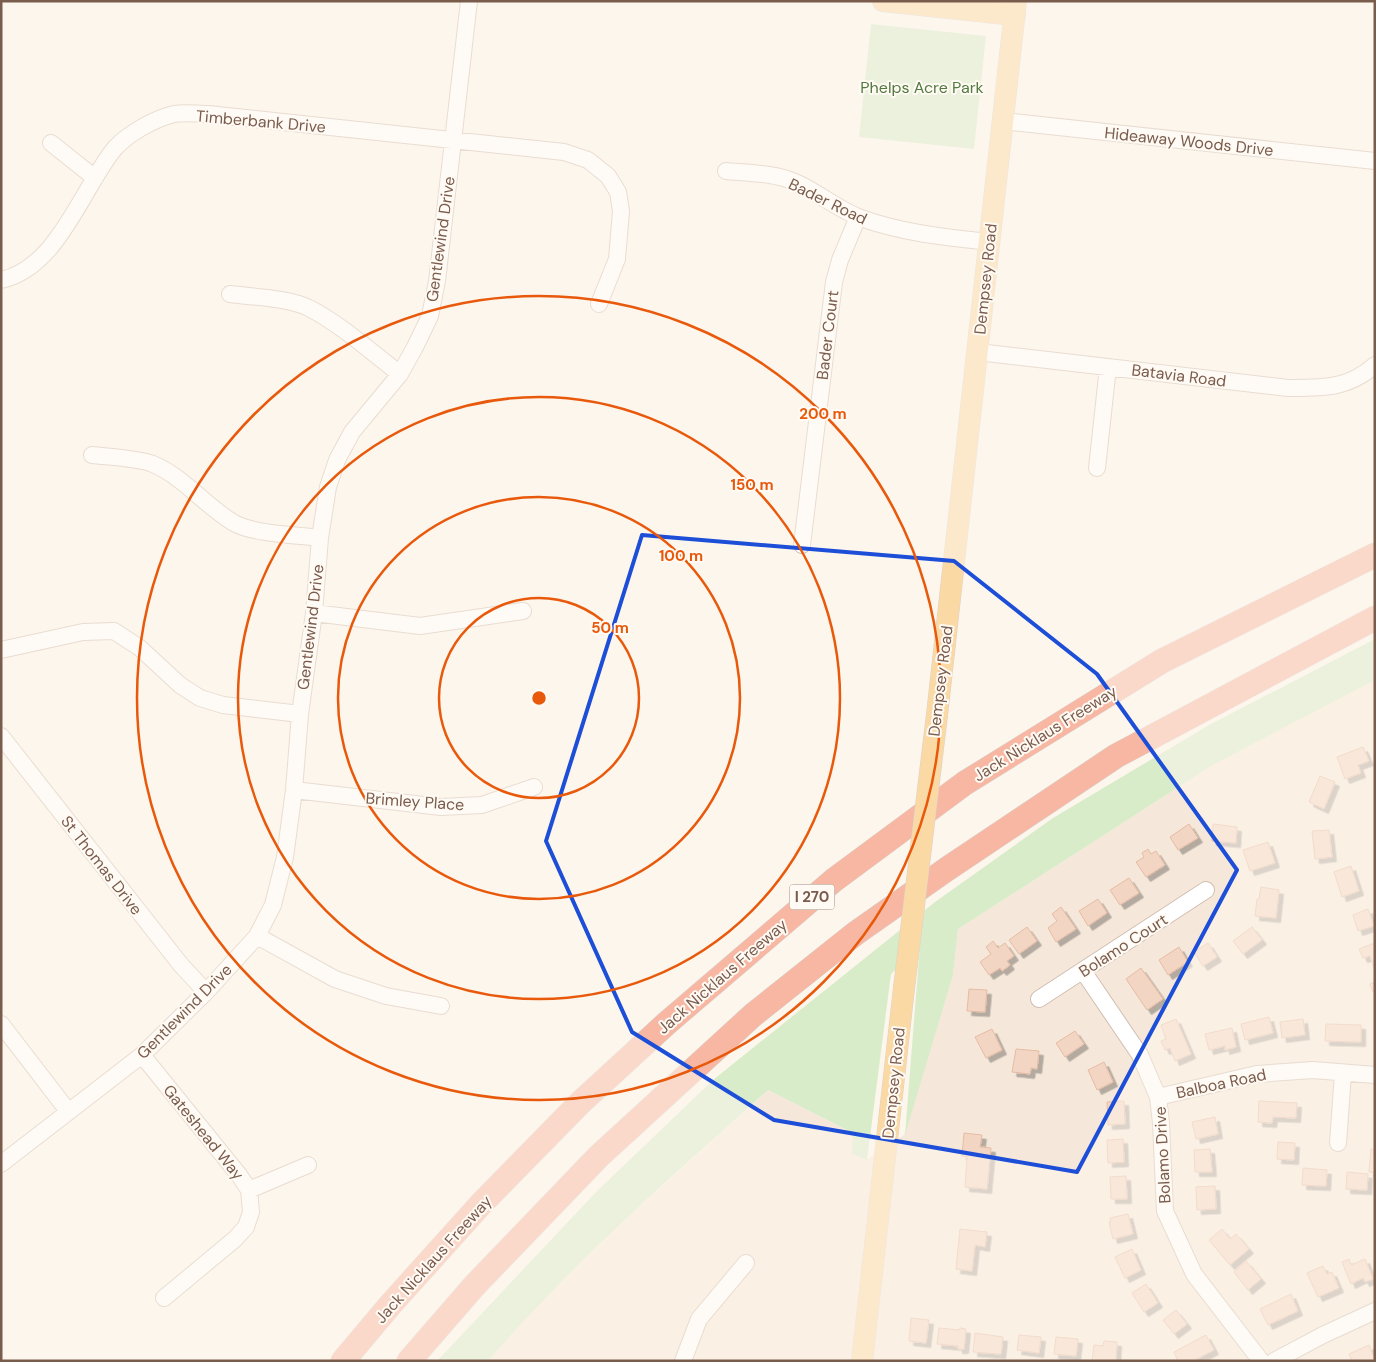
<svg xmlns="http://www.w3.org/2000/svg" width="1376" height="1362" viewBox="0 0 1376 1362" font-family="'DM Sans',sans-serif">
<defs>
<filter id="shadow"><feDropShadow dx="4.5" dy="4.5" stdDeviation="0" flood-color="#0004"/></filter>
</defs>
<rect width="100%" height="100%" fill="#fdf6ec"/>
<path fill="#f5e8da" d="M 1375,680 L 1375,1361 L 488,1361 L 522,1320 L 611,1233 L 768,1090 L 853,1133 L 866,1160 L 904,1135 L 953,975 L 958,929 L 1211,766 Z"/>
<path fill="#d8ecc9" d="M 871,24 L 986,36 L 974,149 L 859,137 Z
M 1375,639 L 1375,680 L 1211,766 L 958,929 L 953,975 L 905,1135 L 920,945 L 891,974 L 867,1160 L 852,1154 L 853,1133 L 768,1090 C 672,1177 573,1262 488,1361 L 437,1361 L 596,1192 L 713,1080 L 935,902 L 1053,818 L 1209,725 Z"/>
<path fill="#f3d5c3" stroke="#e6bba3" filter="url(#shadow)" d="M 1363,747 L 1369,761 L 1358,765 L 1361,773 L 1345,779 L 1337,757 Z
M 1320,776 L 1335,782 L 1324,809 L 1309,802 Z
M 1189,824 L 1198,838 L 1178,850 L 1170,837 Z
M 1213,824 L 1237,827 L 1236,843 L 1212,841 Z
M 1329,830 L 1332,857 L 1315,859 L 1312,831 Z
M 1268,842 L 1275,863 L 1250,871 L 1243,850 Z
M 1148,849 L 1151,854 L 1156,851 L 1165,865 L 1146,877 L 1136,862 L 1144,857 L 1142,853 Z
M 1351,866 L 1359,891 L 1342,897 L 1334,872 Z
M 1129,878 L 1139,893 L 1120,905 L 1110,890 Z
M 1261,887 L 1279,890 L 1276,918 L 1255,916 L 1257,899 L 1259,899 Z
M 1098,899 L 1107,913 L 1088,926 L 1079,911 Z
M 1061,907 L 1076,929 L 1056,942 L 1048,928 L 1057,921 L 1052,914 Z
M 1368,909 L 1374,926 L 1358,931 L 1353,915 Z
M 1027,927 L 1037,941 L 1019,954 L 1009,940 Z
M 1252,927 L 1262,940 L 1243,954 L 1233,941 Z
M 993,941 L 998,948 L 1005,943 L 1014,956 L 1007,961 L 1010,965 L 1002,971 L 1000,968 L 989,975 L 980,962 L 991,954 L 986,947 Z
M 1208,943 L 1217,957 L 1203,966 L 1194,952 Z
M 1375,943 L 1375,968 L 1374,968 L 1370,956 L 1363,958 L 1359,949 Z
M 1179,947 L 1188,962 L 1168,975 L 1159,960 Z
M 1141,968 L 1163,999 L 1147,1010 L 1126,979 Z
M 1375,982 L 1375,992 L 1373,992 L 1370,984 Z
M 969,989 L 987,990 L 985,1012 L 967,1011 Z
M 1269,1017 L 1273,1033 L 1245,1040 L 1241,1024 Z
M 1176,1019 L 1191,1054 L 1175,1061 L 1170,1048 L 1165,1050 L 1161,1041 L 1166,1039 L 1161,1025 Z
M 1303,1019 L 1305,1035 L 1282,1038 L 1280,1022 Z
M 1326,1024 L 1361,1025 L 1361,1042 L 1325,1041 Z
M 1232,1028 L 1236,1047 L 1225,1050 L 1225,1046 L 1209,1050 L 1205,1034 Z
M 992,1029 L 1002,1050 L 986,1058 L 975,1037 Z
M 1075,1031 L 1084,1044 L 1065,1057 L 1056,1043 Z
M 1016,1049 L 1039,1051 L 1037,1069 L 1031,1068 L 1030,1074 L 1012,1072 Z
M 1104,1062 L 1113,1082 L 1097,1090 L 1088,1070 Z
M 1124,1101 L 1125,1124 L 1108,1125 L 1107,1102 Z
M 1259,1101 L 1297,1103 L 1296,1118 L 1273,1117 L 1272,1123 L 1258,1122 Z
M 1215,1117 L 1218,1134 L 1196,1139 L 1192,1122 Z
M 964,1133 L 982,1135 L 980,1147 L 991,1148 L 987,1189 L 965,1187 L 967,1157 L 962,1156 Z
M 1123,1139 L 1124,1162 L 1108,1163 L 1107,1140 Z
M 1278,1142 L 1295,1143 L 1294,1160 L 1277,1159 Z
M 1210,1149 L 1212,1172 L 1195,1172 L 1194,1150 Z
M 1371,1149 L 1375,1150 L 1375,1173 L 1369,1172 Z
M 1303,1168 L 1327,1170 L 1326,1186 L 1302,1185 Z
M 1347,1172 L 1368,1174 L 1367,1190 L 1346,1189 Z
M 1126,1176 L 1127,1199 L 1111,1199 L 1110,1177 Z
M 1215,1186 L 1216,1209 L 1197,1210 L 1196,1187 Z
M 1128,1214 L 1133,1234 L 1113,1239 L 1109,1222 L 1111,1222 L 1110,1218 Z
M 960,1229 L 987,1232 L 985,1247 L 975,1245 L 972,1271 L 956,1269 Z
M 1222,1229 L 1230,1239 L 1236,1234 L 1249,1249 L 1230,1265 L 1209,1240 Z
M 1132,1249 L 1141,1270 L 1125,1278 L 1115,1257 Z
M 1349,1259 L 1351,1265 L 1365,1259 L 1373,1279 L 1365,1282 L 1363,1278 L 1351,1284 L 1342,1262 Z
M 1246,1261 L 1261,1279 L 1248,1290 L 1234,1272 Z
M 1323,1266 L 1327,1274 L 1332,1272 L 1339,1288 L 1318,1297 L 1307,1273 Z
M 1146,1284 L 1158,1303 L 1144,1312 L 1132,1293 Z
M 1291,1294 L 1298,1311 L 1268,1325 L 1260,1309 Z
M 1176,1310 L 1187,1324 L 1174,1334 L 1163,1320 Z
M 911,1318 L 929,1320 L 926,1343 L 909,1341 Z
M 939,1328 L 959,1330 L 960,1328 L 966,1329 L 964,1349 L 958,1349 L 958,1346 L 937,1344 Z
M 975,1333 L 1003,1337 L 1001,1354 L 973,1352 Z
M 1019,1335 L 1041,1337 L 1039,1353 L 1017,1350 Z
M 1206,1335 L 1214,1350 L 1193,1361 L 1178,1361 L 1174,1352 Z
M 1056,1337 L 1078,1339 L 1076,1356 L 1054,1354 Z
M 1104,1341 L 1117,1342 L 1116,1361 L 1092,1361 L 1094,1345 L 1103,1346 Z
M 1369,1345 L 1375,1361 L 1352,1361 L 1349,1354 Z"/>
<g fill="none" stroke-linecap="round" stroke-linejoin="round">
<defs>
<path id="minor" d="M 1003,121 L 1375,161
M 51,143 L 95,178
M 726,171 C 749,173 776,173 797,183 C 819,193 839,210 861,218 C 902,233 946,237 989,242
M 1,280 C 58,268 82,188 115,148 C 129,133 154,119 174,114 C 184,112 197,114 208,114 L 564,152 L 588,160 L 608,176 L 618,192 L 621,211 L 617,259 L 599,304
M 230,294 C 253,297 289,298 309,308 C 342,325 371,352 400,374
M 978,352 L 1288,388 C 1323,388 1348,389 1375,365
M 92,455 C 109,457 138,458 153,464 C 184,477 205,506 234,523 C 254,534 297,535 320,538
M 1097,468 L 1108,367
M 802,545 L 834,282 L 840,260 L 858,217
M 314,613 L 420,626 L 523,611
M 1,650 L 83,632 L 114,631 L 140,648 L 180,685 L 200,698 L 223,705 L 300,714
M 1,736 L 181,965 L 206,992
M 294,790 L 441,807 L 482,805 L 534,787
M 257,936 L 335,979 L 386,996 L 441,1006
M 1083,971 L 1140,1055 L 1158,1097 L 1161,1123 L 1165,1211 L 1194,1274 L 1261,1361
M 1039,999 L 1206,890
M 1,1024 L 68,1111
M 142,1055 L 239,1175 L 249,1190 L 251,1212 L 246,1227 L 235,1239 L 164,1298
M 1158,1097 L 1257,1074 L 1313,1070 L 1375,1075
M 1338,1143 L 1343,1073
M 1,1164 L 142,1055 L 206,992 L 257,936 L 273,905 L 285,857 L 294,790 L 300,714 L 314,613 L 320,538 L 328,487 L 337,460 L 352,432 L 400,374 L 415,347 L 430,316 L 437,281 L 469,1
M 249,1190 L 308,1165
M 683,1361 L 699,1319 L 746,1263
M 1274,1361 L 1323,1335 L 1375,1311"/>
<path id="major" d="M 883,1 L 1015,15
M 937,715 L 1016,1
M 862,1361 L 904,988"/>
<path id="highway" d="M 343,1361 L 391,1304 L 481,1204 L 580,1103 L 667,1023 L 834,880 L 965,783 L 1162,661 L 1375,555
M 409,1361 L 475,1285 L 599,1156 L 753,1015 L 856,933 L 947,869 L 1116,756 L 1375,618"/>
</defs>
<use href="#minor" stroke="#d1beb0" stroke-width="18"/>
<use href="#major" stroke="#dad1cd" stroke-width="22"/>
<use href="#highway" stroke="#dad1cd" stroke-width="25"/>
<use href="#minor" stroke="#fff" stroke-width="16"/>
<use href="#major" stroke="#fbd9a5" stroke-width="21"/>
<use href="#highway" stroke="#f7b7a3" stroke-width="24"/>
<defs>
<path id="major-bridge" d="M 904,988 L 937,715"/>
</defs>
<use href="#major-bridge" stroke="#dad1cd" stroke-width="22" stroke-linecap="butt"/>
<use href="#major-bridge" stroke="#fbd9a5" stroke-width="21"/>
</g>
<path d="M0 0H1376V1362H0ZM 642,535 L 954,561 L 1097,674 L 1237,870 L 1077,1172 L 774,1120 L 632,1032 L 546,841 Z" fill="#fdf6ec" fill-opacity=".55" fill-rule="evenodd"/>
<path fill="none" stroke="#1d4ed8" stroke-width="4" stroke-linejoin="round" d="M 642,535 L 954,561 L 1097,674 L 1237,870 L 1077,1172 L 774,1120 L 632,1032 L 546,841 Z"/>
<g fill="none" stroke="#e8590c" stroke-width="2.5">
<circle cx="539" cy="698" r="100"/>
<circle cx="539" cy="698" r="201"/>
<circle cx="539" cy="698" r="301"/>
<circle cx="539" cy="698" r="402"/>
</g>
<g text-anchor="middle" stroke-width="4" stroke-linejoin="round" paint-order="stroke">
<rect fill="#fffaf3" stroke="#a28b7f" stroke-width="1" x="789.5" y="884.5" width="45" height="25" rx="4"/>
<g font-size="15" font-weight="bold" fill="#7a5c4d">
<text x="812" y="902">I 270</text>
</g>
<g font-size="16" fill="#537a41" stroke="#fffaf3">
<text x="922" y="93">Phelps Acre Park</text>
</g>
<g font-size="16" fill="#7a5c4d" stroke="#fffaf3">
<text transform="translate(261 121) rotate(5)" y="6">Timberbank Drive</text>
<text transform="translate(1189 141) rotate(6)" y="6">Hideaway Woods Drive</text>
<text transform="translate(828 201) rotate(26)" y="6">Bader Road</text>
<text transform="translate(440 239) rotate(-82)" y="6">Gentlewind Drive</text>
<text transform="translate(985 279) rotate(-84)" y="6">Dempsey Road</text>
<text transform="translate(827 335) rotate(-83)" y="6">Bader Court</text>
<text transform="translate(1179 375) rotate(7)" y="6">Batavia Road</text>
<text transform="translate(310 627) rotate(-83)" y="6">Gentlewind Drive</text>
<text transform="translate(940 681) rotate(-83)" y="6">Dempsey Road</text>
<text transform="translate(1045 733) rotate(-32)" y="6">Jack Nicklaus Freeway</text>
<text transform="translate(415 801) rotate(4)" y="6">Brimley Place</text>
<text transform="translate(102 865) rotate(52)" y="6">St Thomas Drive</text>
<text transform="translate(1123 945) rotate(-33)" y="6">Bolamo Court</text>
<text transform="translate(722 976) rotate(-41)" y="6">Jack Nicklaus Freeway</text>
<text transform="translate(184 1011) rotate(-45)" y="6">Gentlewind Drive</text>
<text transform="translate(893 1083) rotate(-84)" y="6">Dempsey Road</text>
<text transform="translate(1221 1083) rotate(-12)" y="6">Balboa Road</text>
<text transform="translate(204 1132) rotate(51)" y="6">Gateshead Way</text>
<text transform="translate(1162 1155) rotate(-93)" y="6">Bolamo Drive</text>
<text transform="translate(433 1259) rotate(-48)" y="6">Jack Nicklaus Freeway</text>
</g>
</g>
<circle cx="539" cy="698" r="8" fill="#e8590c" stroke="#fffaf3" stroke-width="2.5"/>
<g font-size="15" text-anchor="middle" font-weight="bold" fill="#e8590c" stroke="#fffaf3" stroke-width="4" stroke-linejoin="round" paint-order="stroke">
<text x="823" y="419">200 m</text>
<text x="752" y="490">150 m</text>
<text x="681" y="561">100 m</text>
<text x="610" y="633">50 m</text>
</g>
<rect width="1376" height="1362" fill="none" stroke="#7a5c4d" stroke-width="5"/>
</svg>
